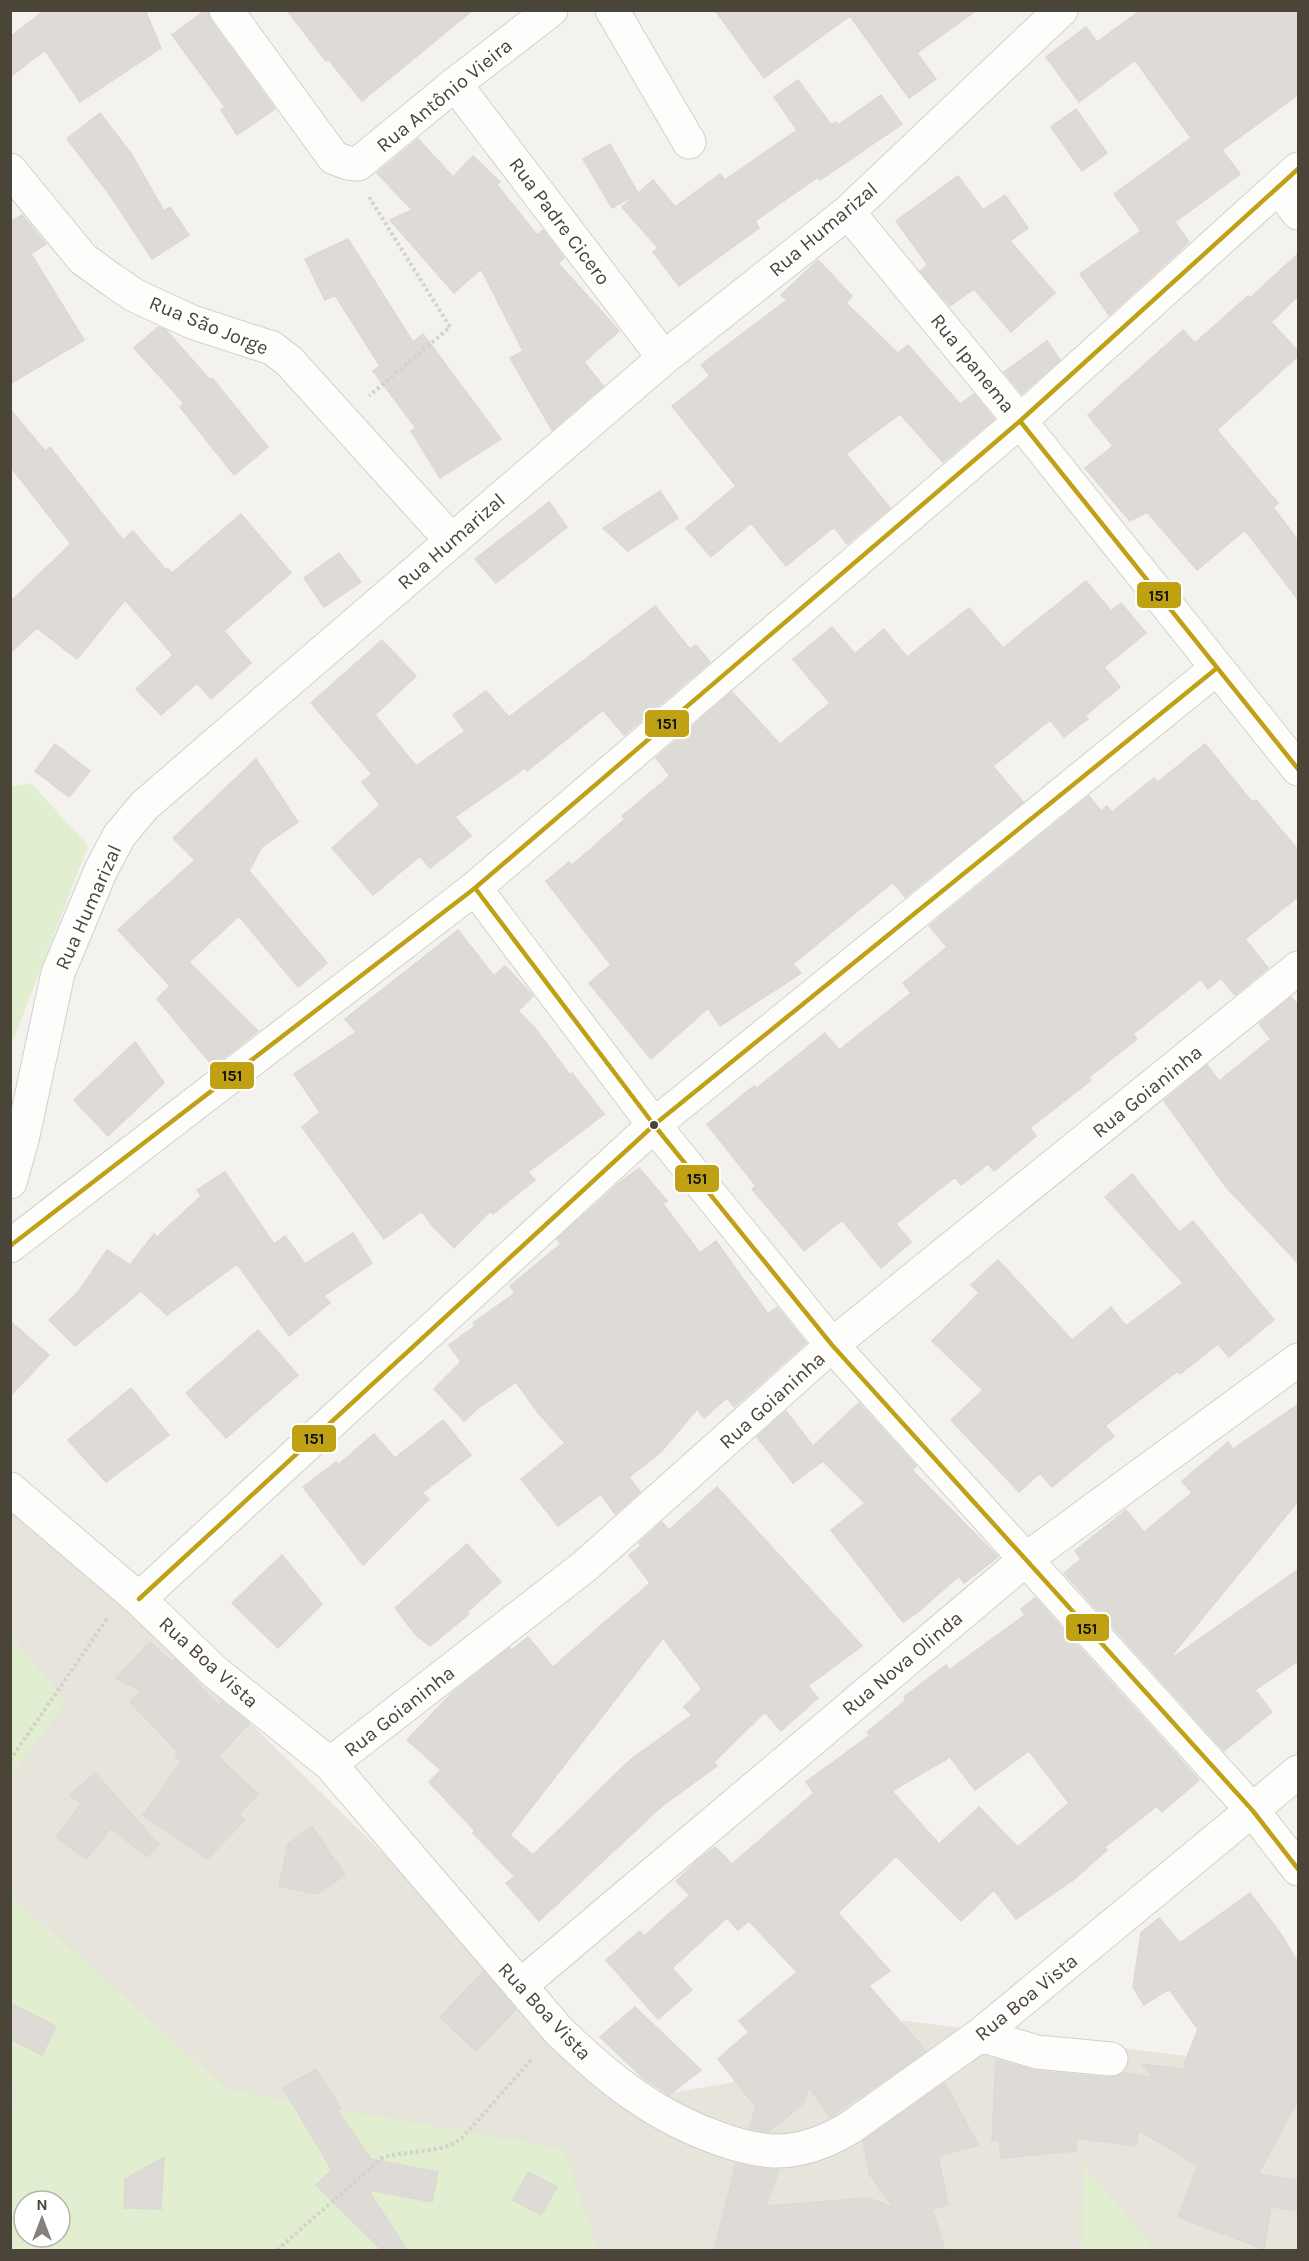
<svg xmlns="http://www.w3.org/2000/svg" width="1309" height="2261" viewBox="0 0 1309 2261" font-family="Karla,sans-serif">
<rect width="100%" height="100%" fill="#f4f2ee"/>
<path fill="#e7e4dc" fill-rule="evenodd" d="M 10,1502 L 72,1548 L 634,2100 L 733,2082 L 850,2014 L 1298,2070 L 1298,2250 L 11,2250 ZM 24,2201 L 60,2201 L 60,2237 L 24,2237 Z"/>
<path fill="#e1eecf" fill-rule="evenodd" d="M 31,783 L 88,846 L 11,1046 L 11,787 Z
M 11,1635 L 66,1703 L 11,1775 L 10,1775 Z
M 11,1896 L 228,2090 L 564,2149 L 598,2250 L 11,2250 L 10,2108 L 19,2095 L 10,2078 ZM 24,2201 L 60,2201 L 60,2237 L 24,2237 Z
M 1084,2165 L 1154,2250 L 1081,2250 Z"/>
<path fill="#dedbd6" stroke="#dcd9d4" stroke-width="1.5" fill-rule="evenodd" d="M 45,10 L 145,10 L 161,48 L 80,102 L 45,50 L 10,77 L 10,37 Z
M 206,10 L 208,10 L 211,21 L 275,109 L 237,135 L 221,110 L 225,107 L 172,35 Z
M 287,10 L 473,10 L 362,101 L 328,59 L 326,61 Z
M 715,10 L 977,10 L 917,53 L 936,79 L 909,98 L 850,16 L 764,78 Z
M 1141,10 L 1299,10 L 1299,94 L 1222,150 L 1240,174 L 1175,222 L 1189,242 L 1109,315 L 1080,274 L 1141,231 L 1114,194 L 1191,138 L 1135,60 L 1079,102 L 1046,57 L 1086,27 L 1097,42 Z
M 798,80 L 831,125 L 836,122 L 838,125 L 881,95 L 902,124 L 820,180 L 818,177 L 755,221 L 759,228 L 679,286 L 653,252 L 658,248 L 622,207 L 653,180 L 675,207 L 720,174 L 725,180 L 797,130 L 774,97 Z
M 1076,109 L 1107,153 L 1082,171 L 1051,127 Z
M 100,113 L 132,155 L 164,211 L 170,207 L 189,235 L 152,259 L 110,195 L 67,139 Z
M 418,139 L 453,177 L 473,156 L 500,182 L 497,185 L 537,235 L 543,230 L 564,258 L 558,263 L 619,331 L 584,362 L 603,386 L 552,430 L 510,358 L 523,351 L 481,269 L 454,293 L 390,220 L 412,210 L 377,173 Z
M 610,144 L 638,193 L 612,208 L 583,159 Z
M 958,176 L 983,210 L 1005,195 L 1028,228 L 1010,241 L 1055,293 L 1011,332 L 974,289 L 950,306 L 920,271 L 928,265 L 896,221 Z
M 22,215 L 46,244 L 31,254 L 84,340 L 10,384 L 10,222 Z
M 348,239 L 413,342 L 423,334 L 501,439 L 440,478 L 411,431 L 416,428 L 373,371 L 380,366 L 335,295 L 325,300 L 305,259 Z
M 1299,253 L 1299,295 L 1271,322 L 1299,352 L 1299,355 L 1217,430 L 1278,503 L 1273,507 L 1299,542 L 1299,601 L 1245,530 L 1197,570 L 1147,512 L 1130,521 L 1085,468 L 1113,446 L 1088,415 L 1183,330 L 1195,343 L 1248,296 L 1250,298 Z
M 818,260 L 852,296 L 846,303 L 898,353 L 908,345 L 960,404 L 974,394 L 994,419 L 943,462 L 900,414 L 846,454 L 890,508 L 847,544 L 834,527 L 786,566 L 751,523 L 711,557 L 686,528 L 736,486 L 672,406 L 710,376 L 701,365 L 787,300 L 781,295 Z
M 158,327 L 166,330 L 210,380 L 212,378 L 268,447 L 234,475 L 180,407 L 184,403 L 134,348 Z
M 1047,341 L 1060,360 L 1022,394 L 1004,372 Z
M 10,409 L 45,451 L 50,447 L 123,540 L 133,531 L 166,570 L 168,569 L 172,573 L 241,514 L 291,573 L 224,631 L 251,663 L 211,699 L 197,683 L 161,715 L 136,689 L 173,655 L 125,600 L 77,659 L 37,628 L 10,653 L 10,602 L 71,544 L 10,466 Z
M 660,491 L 678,518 L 628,551 L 603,528 Z
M 549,502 L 567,527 L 496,583 L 475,559 Z
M 339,553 L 361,582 L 324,607 L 304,578 Z
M 1086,581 L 1111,611 L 1121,603 L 1146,633 L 1104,667 L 1120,687 L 1085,716 L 1088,719 L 1064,737 L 1050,720 L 993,766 L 1023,802 L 905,897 L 893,882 L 793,964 L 801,973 L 720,1026 L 708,1008 L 651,1059 L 589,983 L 611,965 L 546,881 L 569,862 L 572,865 L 625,819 L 622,816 L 670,776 L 656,758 L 732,692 L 780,744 L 830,703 L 793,659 L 832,627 L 855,654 L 884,629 L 907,657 L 969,608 L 1003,648 Z
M 655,606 L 690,649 L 696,645 L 710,662 L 624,735 L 603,710 L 527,771 L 525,768 L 455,817 L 471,836 L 430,868 L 420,856 L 373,895 L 332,848 L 380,805 L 362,782 L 372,774 L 311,703 L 382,640 L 416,676 L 375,715 L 416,766 L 465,731 L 453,715 L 486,691 L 509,717 Z
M 55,744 L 90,771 L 69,797 L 35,771 Z
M 1205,744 L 1252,802 L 1256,800 L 1299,851 L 1299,896 L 1245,939 L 1268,968 L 1235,995 L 1221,978 L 1208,989 L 1201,979 L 1133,1034 L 1137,1039 L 1089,1077 L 1091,1080 L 1030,1128 L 1036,1136 L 994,1171 L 988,1164 L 961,1185 L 955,1177 L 896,1224 L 911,1242 L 881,1268 L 842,1220 L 804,1251 L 752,1189 L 756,1186 L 707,1124 L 754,1086 L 757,1088 L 825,1033 L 839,1050 L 911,993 L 903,983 L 947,947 L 929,926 L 1089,796 L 1101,811 L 1107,806 L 1112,812 L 1154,778 L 1158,782 Z
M 256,759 L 298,822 L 262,847 L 249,871 L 327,963 L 298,987 L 239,916 L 189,962 L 258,1031 L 213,1066 L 157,999 L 170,986 L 118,930 L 195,860 L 173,838 Z
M 458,930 L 494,976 L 505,966 L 533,996 L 518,1011 L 534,1027 L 570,1075 L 572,1073 L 604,1114 L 528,1172 L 535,1180 L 493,1214 L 490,1211 L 454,1248 L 430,1223 L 422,1211 L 384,1239 L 302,1127 L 320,1112 L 294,1074 L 356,1032 L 345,1019 Z
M 1291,997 L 1299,1006 L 1299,1264 L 1226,1187 L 1164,1101 L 1207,1065 L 1219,1081 L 1271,1039 L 1259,1024 Z
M 135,1042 L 164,1083 L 108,1136 L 74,1100 Z
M 639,1168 L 667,1201 L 663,1204 L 700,1253 L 716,1241 L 768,1314 L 777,1307 L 806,1343 L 734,1407 L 727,1398 L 704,1418 L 697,1409 L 661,1452 L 629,1477 L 640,1492 L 615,1514 L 601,1494 L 558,1526 L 521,1479 L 565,1443 L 539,1414 L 516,1382 L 477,1409 L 464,1421 L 434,1389 L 461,1362 L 449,1345 L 475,1326 L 473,1323 L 515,1293 L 510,1286 L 561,1244 L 557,1239 L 618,1184 Z
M 225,1172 L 274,1244 L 285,1236 L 305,1264 L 353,1233 L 372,1263 L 324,1296 L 330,1303 L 289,1336 L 237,1264 L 167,1315 L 141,1291 L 75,1346 L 49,1320 L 79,1291 L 107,1250 L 130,1265 L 154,1234 L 157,1237 L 201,1196 L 197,1190 Z
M 1132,1174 L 1179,1232 L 1193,1221 L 1274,1320 L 1229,1357 L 1218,1344 L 1180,1374 L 1178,1371 L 1105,1426 L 1114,1436 L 1052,1487 L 1040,1473 L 1019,1492 L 951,1420 L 983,1390 L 932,1341 L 979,1293 L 971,1285 L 998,1260 L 1072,1340 L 1111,1307 L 1126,1326 L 1183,1283 L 1105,1197 Z
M 10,1321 L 49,1355 L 10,1396 Z
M 258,1330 L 298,1375 L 226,1438 L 186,1393 Z
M 131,1388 L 169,1435 L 106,1482 L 68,1440 Z
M 859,1403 L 916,1466 L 912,1470 L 998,1557 L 964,1583 L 959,1576 L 918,1612 L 903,1622 L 831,1530 L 865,1503 L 823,1461 L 793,1483 L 757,1437 L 786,1411 L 813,1446 Z
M 1299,1404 L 1299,1500 L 1173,1654 L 1175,1656 L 1299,1569 L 1299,1660 L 1255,1690 L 1272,1712 L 1224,1751 L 1064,1573 L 1081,1559 L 1075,1551 L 1126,1510 L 1144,1532 L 1192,1493 L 1182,1481 L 1228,1442 L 1233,1449 Z
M 443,1420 L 471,1455 L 422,1493 L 429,1499 L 363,1565 L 303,1487 L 336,1462 L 338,1465 L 374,1434 L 395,1458 Z
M 717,1487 L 862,1646 L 808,1686 L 818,1698 L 781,1731 L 765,1712 L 714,1762 L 717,1766 L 662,1806 L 539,1921 L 506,1883 L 515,1877 L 473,1833 L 475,1831 L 429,1782 L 441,1770 L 407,1740 L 451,1694 L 509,1648 L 512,1650 L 528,1637 L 553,1667 L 650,1583 L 629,1555 L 641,1546 L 639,1543 L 662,1522 L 669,1530 ZM 663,1638 L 702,1689 L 684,1707 L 692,1715 L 630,1760 L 533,1855 L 510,1835 Z
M 467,1544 L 501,1582 L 467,1612 L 469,1614 L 430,1646 L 416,1635 L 395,1608 Z
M 282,1555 L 322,1604 L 278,1648 L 232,1603 Z
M 1035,1598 L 1199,1780 L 1162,1812 L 1157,1806 L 1105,1847 L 1107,1850 L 1073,1880 L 1016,1919 L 994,1890 L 961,1921 L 896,1856 L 838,1913 L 890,1971 L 869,1986 L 926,2051 L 830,2117 L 809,2087 L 803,2104 L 768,2132 L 749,2128 L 756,2107 L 718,2059 L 749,2032 L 739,2021 L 797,1972 L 749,1921 L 738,1930 L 727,1918 L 672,1968 L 692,1990 L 658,2019 L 606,1960 L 640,1931 L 644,1936 L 690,1895 L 676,1881 L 699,1859 L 715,1847 L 732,1864 L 814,1793 L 806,1782 L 870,1735 L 867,1732 L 906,1700 L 904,1697 L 946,1665 L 949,1670 L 1025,1615 L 1021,1609 ZM 1029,1751 L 1069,1803 L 1018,1847 L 979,1807 L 939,1844 L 892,1791 L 950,1757 L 975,1790 Z
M 150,1642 L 172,1662 L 175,1659 L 219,1706 L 222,1702 L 249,1723 L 218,1757 L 258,1794 L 239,1814 L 245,1820 L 207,1859 L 143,1815 L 181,1762 L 175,1757 L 179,1753 L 130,1702 L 141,1691 L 116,1678 Z
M 95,1773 L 159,1845 L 147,1857 L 111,1828 L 86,1859 L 56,1837 L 81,1804 L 70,1795 Z
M 312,1826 L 345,1875 L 317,1894 L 279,1886 L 288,1844 Z
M 1250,1893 L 1280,1933 L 1299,1964 L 1299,2098 L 1258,2174 L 1299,2181 L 1299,2211 L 1271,2207 L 1264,2249 L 1178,2217 L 1198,2166 L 1139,2130 L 1136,2146 L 1076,2138 L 1076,2151 L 1001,2158 L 999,2139 L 992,2141 L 996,2060 L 1035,2071 L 1109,2078 L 1122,2073 L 1153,2077 L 1142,2064 L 1187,2070 L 1184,2065 L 1198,2029 L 1169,1989 L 1144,2005 L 1133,1987 L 1141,1933 L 1159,1918 L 1180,1943 Z
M 483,1972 L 516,2009 L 476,2051 L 440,2017 Z
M 10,2003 L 56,2026 L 42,2055 L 10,2039 Z
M 635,2007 L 701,2070 L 669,2095 L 642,2077 L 600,2037 Z
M 316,2069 L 341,2109 L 338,2111 L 371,2159 L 438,2172 L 432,2202 L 368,2190 L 407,2250 L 382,2250 L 316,2185 L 332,2170 L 283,2088 Z
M 945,2083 L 978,2145 L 938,2156 L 948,2205 L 932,2209 L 945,2250 L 714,2250 L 736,2164 L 757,2168 L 779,2170 L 766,2206 L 869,2198 L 894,2208 L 870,2175 L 863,2141 Z
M 164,2157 L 161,2209 L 124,2208 L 125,2179 Z
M 528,2172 L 557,2187 L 541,2215 L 513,2200 Z"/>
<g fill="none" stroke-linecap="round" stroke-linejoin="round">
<defs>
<path id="minor" d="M 226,10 L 334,158 L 348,163 L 358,164 L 455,84 L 551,10
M 612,10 L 689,142
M 455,84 L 664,358
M 10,170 L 83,259 L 112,280 L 134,295 L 192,322 L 272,348 L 289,361 L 451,540
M 1279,187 L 1298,213
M 848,212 L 1020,421 L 1298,769
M 475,888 L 654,1125 L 832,1345 L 1253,1811 L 1298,1869
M 10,1182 L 22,1140 L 58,973 L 101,870 L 119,836 L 145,805 L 664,358 L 848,212 L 1061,10
M 10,1246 L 475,888 L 1020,421 L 1298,169
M 10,1489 L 139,1599 L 215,1672 L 330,1764 L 558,2030 C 607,2078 654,2116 720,2139 C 737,2145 755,2150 773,2151 C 801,2152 828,2141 851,2127 L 980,2035 L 1298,1772
M 139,1599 L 654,1125 L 1217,668
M 330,1764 L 585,1566 L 832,1345 L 1298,968
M 520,1986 L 1025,1560 L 1298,1360
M 980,2035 L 1037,2052 L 1111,2059"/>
</defs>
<use href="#minor" stroke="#d2d0cb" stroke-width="35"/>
<path stroke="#d3d2cc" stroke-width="4" stroke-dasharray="3 3" stroke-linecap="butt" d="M 369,197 L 450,327 L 369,396
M 10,1760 L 107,1619
M 277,2250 L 382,2158 C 408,2149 440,2155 462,2138 L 533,2058"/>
<use href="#minor" stroke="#fdfdfc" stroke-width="33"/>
<defs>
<path id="bus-1" d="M 1020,421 L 1298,769
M 475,888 L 654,1125 L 832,1345 L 1253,1811 L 1298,1869
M 10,1246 L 475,888 L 1020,421 L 1298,169
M 139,1599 L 654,1125 L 1217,668"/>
</defs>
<use href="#bus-1" stroke="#fff" stroke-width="9"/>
<use href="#bus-1" stroke="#c0a114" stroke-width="4.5"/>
</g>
<circle fill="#4b4439" stroke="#fff" stroke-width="2" cx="654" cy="1125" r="5"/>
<g text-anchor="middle" stroke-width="4.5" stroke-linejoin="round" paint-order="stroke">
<g font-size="20" fill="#4b4439" stroke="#fff">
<text transform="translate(444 95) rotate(-39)" y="7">Rua Antônio Vieira</text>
<text transform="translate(560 221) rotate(53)" y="7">Rua Padre Cicero</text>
<text transform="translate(823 229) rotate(-40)" y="7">Rua Humarizal</text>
<text transform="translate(209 325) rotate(22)" y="7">Rua São Jorge</text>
<text transform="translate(973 363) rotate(51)" y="7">Rua Ipanema</text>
<text transform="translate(451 541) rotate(-41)" y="7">Rua Humarizal</text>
<text transform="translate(88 907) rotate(-66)" y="7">Rua Humarizal</text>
<text transform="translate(1147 1091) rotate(-39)" y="7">Rua Goianinha</text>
<text transform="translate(772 1400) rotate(-42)" y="7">Rua Goianinha</text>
<text transform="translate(209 1662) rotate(42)" y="7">Rua Boa Vista</text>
<text transform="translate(902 1663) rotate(-40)" y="7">Rua Nova Olinda</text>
<text transform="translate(399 1711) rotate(-38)" y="7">Rua Goianinha</text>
<text transform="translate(1026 1997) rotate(-39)" y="7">Rua Boa Vista</text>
<text transform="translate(545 2011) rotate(47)" y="7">Rua Boa Vista</text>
</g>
</g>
<g stroke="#fff" stroke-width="2">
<rect x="1136" y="581" width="46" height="28" rx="6" fill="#c0a114"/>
<rect x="644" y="709" width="46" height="29" rx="6" fill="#c0a114"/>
<rect x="209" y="1061" width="46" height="29" rx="6" fill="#c0a114"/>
<rect x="674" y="1164" width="46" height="29" rx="6" fill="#c0a114"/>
<rect x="291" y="1424" width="46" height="29" rx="6" fill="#c0a114"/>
<rect x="1065" y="1613" width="45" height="29" rx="6" fill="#c0a114"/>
</g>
<g font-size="16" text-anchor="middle" font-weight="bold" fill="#111">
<text x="1159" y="601">151</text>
<text x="667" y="729">151</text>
<text x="232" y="1081">151</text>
<text x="697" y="1184">151</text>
<text x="314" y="1444">151</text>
<text x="1087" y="1634">151</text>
</g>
<rect width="1309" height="2261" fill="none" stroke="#4b4439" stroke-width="24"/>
<g transform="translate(42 2219)"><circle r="28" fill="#ffffff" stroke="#b7b4b0" stroke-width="1.5"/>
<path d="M0-4.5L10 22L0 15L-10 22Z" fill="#868178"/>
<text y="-9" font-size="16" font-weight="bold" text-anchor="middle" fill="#4b4439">N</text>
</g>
</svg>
